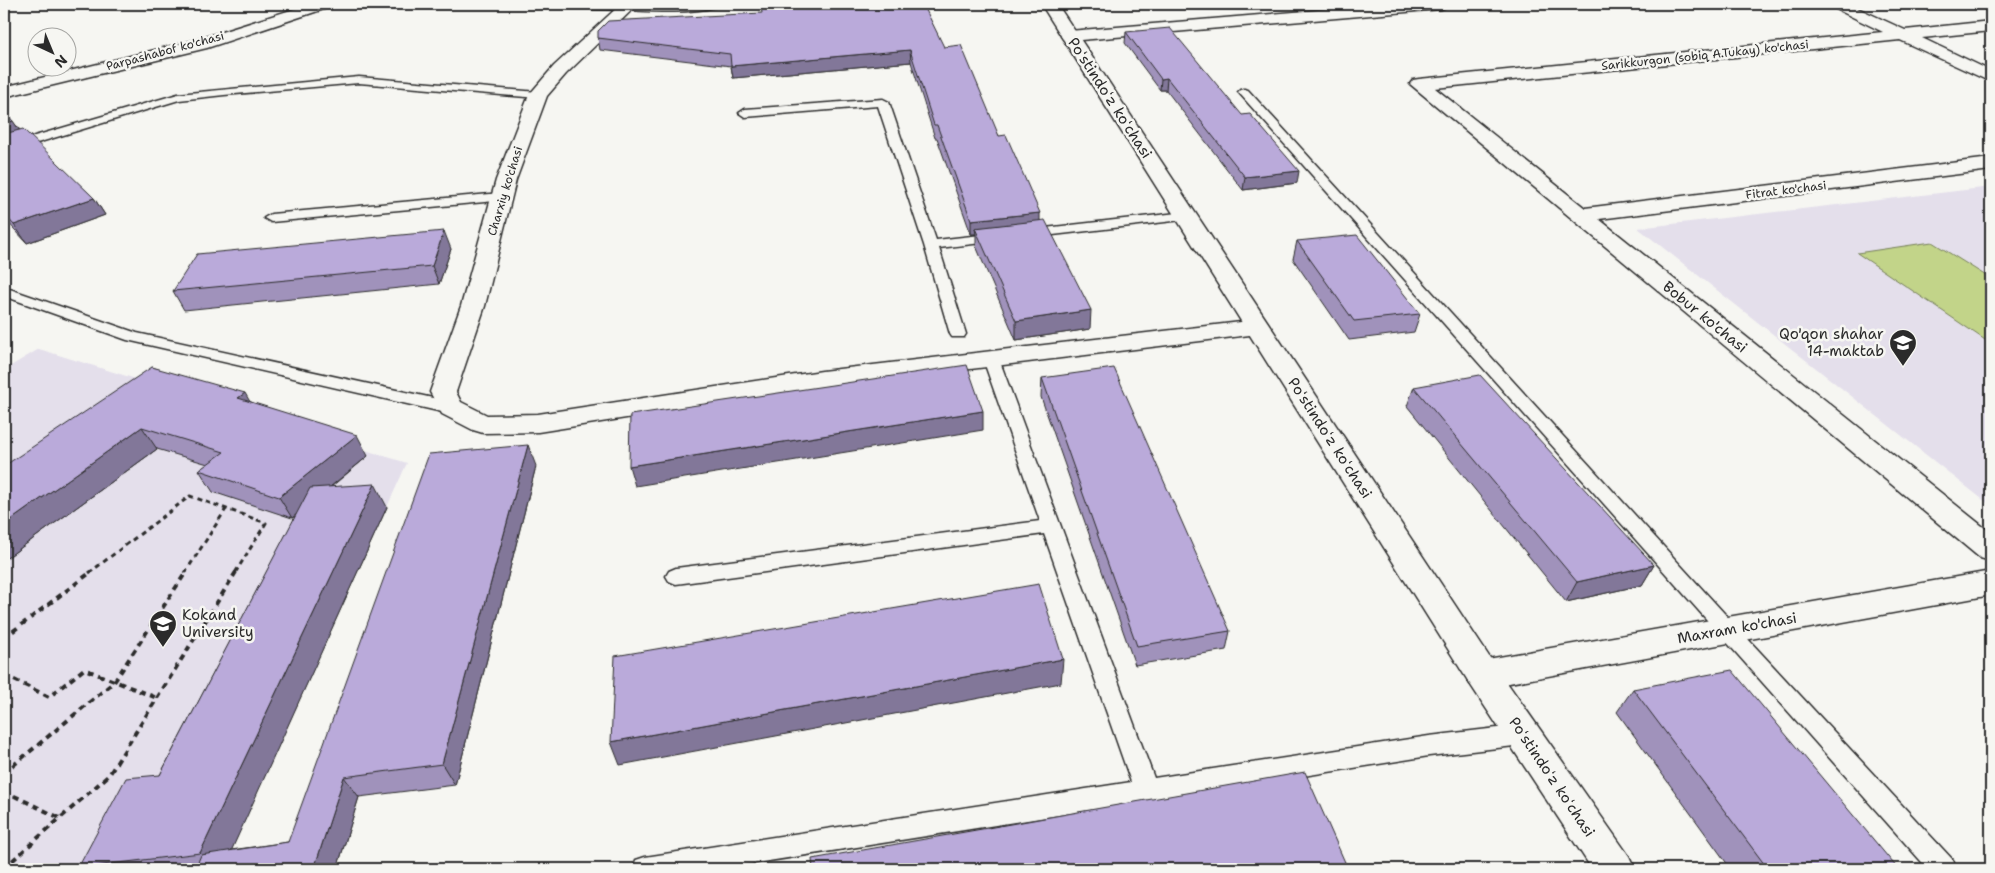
<svg xmlns="http://www.w3.org/2000/svg" width="1995" height="873" viewBox="0 0 1995 873" font-family="'Shantell Sans',sans-serif">
<rect width="100%" height="100%" fill="#f6f6f2"/>
<filter id="ink" filterUnits="userSpaceOnUse"><feTurbulence type="fractalNoise" baseFrequency=".02" numOctaves="2"/><feDisplacementMap in="SourceGraphic" scale="10" xChannelSelector="R" yChannelSelector="G"/><feConvolveMatrix kernelMatrix="1 2 1 2 8 2 1 2 1" color-interpolation-filters="sRGB"/></filter>
<g filter="url(#ink)">
<path fill="#e4dfeb" d="M 1991,187 L 1991,506 L 1638,228 Z
M 39,349 L 407,463 L 223,869 L 4,869 L 4,370 Z"/>
<path fill="#c2d489" stroke="#76805a" d="M 1932,242 L 1991,279 L 1991,344 L 1857,253 Z"/>
<g fill="none" stroke-linecap="round" stroke-linejoin="round">
<defs>
<path id="service" d="M 359,77 L 538,92 L 544,95 L 538,98 L 359,83 L 224,95 L 179,100 L 4,153 L 4,145 L 178,94 Z
M 1244,89 L 1248,90 L 1734,624 L 1953,860 L 1956,869 L 1928,869 L 1240,94 L 1238,92 L 1240,90 Z
M 883,99 L 889,102 L 936,240 L 999,233 L 1006,237 L 999,241 L 939,248 L 966,334 L 964,337 L 952,337 L 950,334 L 924,245 L 878,106 L 745,117 L 739,113 L 745,109 Z
M 501,193 L 506,194 L 508,197 L 506,200 L 271,222 L 264,218 L 271,214 Z
M 1186,212 L 1191,213 L 1193,216 L 1191,219 L 1027,238 L 1020,234 L 1027,230 Z
M 4,287 L 137,333 L 451,402 L 457,404 L 459,408 L 457,412 L 451,414 L 127,340 L 4,296 Z
M 991,354 L 997,355 L 999,359 L 1154,778 L 1429,736 L 1523,725 L 1531,728 L 1534,735 L 1531,742 L 1523,745 L 1429,756 L 719,869 L 633,869 L 636,860 L 645,857 L 1131,782 L 1044,534 L 676,584 L 669,581 L 666,576 L 669,571 L 676,568 L 1040,521 L 983,359 L 985,355 Z"/>
<path id="minor" d="M 621,4 L 637,5 L 566,74 L 547,96 L 516,180 L 485,306 L 456,392 L 461,402 L 487,415 L 538,414 L 822,371 L 1258,320 L 1267,322 L 1270,327 L 1267,332 L 1258,334 L 822,387 L 538,432 L 483,433 L 473,430 L 442,414 L 430,392 L 461,306 L 496,180 L 529,95 L 554,66 Z
M 1390,4 L 1449,4 L 1446,7 L 1441,9 L 1069,41 L 1063,39 L 1061,36 L 1063,33 L 1069,31 Z
M 1829,4 L 1849,4 L 1905,30 L 1991,21 L 1991,31 L 1922,38 L 1991,71 L 1991,82 L 1900,40 L 1435,88 L 1585,208 L 1991,158 L 1991,170 L 1599,219 L 1991,533 L 1991,561 L 1980,558 L 1410,84 L 1413,80 L 1419,79 L 1883,32 L 1832,7 Z
M 1991,571 L 1991,595 L 1482,688 L 1470,684 L 1465,674 L 1470,664 L 1482,660 Z"/>
<path id="tertiary" d="M 310,4 L 333,4 L 330,7 L 207,48 L 4,97 L 4,87 L 196,40 Z"/>
<path id="secondary" d="M 584,4 L 718,4 L 715,7 C 681,16 629,9 592,9 L 587,7 Z
M 1041,4 L 1057,4 L 1494,664 L 1629,856 L 1635,869 L 1592,869 L 1470,684 Z"/>
</defs>
<use href="#service" stroke="#2b2b2b" stroke-width="3"/>
<use href="#minor" stroke="#2b2b2b" stroke-width="3"/>
<use href="#tertiary" stroke="#2b2b2b" stroke-width="3"/>
<use href="#secondary" stroke="#2b2b2b" stroke-width="3"/>
<path stroke="#2b2b2b" stroke-width="3" stroke-dasharray="5 4" stroke-linecap="butt" d="M 89,573 L 190,496 L 266,523 L 235,573
M 185,573 L 226,509"/>
<path stroke="#2b2b2b" stroke-width="4" stroke-dasharray="6 5" stroke-linecap="butt" d="M 4,638 L 91,572
M 4,675 L 49,697 L 84,669 L 157,698
M 4,683 L 10,678
M 4,773 L 114,682 L 186,572
M 4,791 L 60,818
M 4,868 L 109,775 L 236,572"/>
<use href="#service" fill="#f6f6f2" fill-rule="evenodd"/>
<use href="#minor" fill="#f6f6f2" fill-rule="evenodd"/>
<use href="#tertiary" fill="#f6f6f2" fill-rule="evenodd"/>
<use href="#secondary" fill="#f6f6f2" fill-rule="evenodd"/>
</g>
<path fill="#a092bb" stroke="#2b2b2b" d="M 1126,32 L 1297,183 L 1243,190 L 1166,90 L 1160,90 L 1125,43 Z
M 598,38 L 944,47 L 999,136 L 1040,221 L 1090,329 L 1016,340 L 976,246 L 976,234 L 971,234 L 937,138 L 935,138 L 911,62 L 733,78 L 731,66 L 600,50 Z
M 4,111 L 20,130 L 94,198 L 105,215 L 27,243 L 4,218 Z
M 1297,241 L 1420,314 L 1414,332 L 1349,340 L 1293,259 Z
M 451,249 L 439,284 L 184,310 L 173,291 Z
M 152,367 L 249,401 L 368,456 L 331,487 L 387,507 L 231,850 L 288,842 L 536,466 L 455,785 L 359,797 L 337,869 L 80,869 L 78,868 L 160,775 L 296,516 L 292,518 L 213,492 L 199,470 L 208,464 L 157,449 L 4,560 Z
M 1042,378 L 1230,631 L 1226,650 L 1135,665 L 1041,397 Z
M 1414,387 L 1654,565 L 1642,585 L 1566,602 L 1407,406 Z
M 1633,689 L 1898,869 L 1731,869 L 1617,712 Z"/>
<path fill="#827799" stroke="#2b2b2b" d="M 910,50 L 911,62 L 733,78 L 731,66 Z
M 1167,78 L 1166,90 L 1160,90 L 1161,79 Z
M 13,121 L 24,137 L 4,143 L 4,124 Z
M 1299,171 L 1297,183 L 1243,190 L 1245,177 Z
M 94,198 L 105,215 L 27,243 L 14,225 Z
M 1040,213 L 1040,227 L 975,228 L 976,234 L 971,234 L 971,220 Z
M 444,231 L 451,249 L 439,284 L 432,266 Z
M 1091,310 L 1090,329 L 1016,340 L 1016,321 Z
M 245,393 L 257,414 L 238,398 Z
M 983,411 L 983,430 L 635,486 L 629,466 Z
M 142,427 L 157,449 L 4,560 L 4,525 Z
M 357,435 L 368,456 L 292,518 L 279,497 Z
M 528,445 L 536,466 L 455,785 L 442,764 Z
M 375,484 L 387,507 L 223,869 L 215,869 L 200,853 Z
M 1654,565 L 1642,585 L 1566,602 L 1577,582 Z
M 1063,659 L 1061,683 L 620,765 L 611,742 Z
M 344,777 L 359,797 L 337,869 L 314,869 Z"/>
<path fill="#baaada" stroke="#2b2b2b" d="M 796,4 L 923,4 L 944,47 L 961,45 L 999,136 L 1006,135 L 1040,213 L 971,220 L 937,125 L 934,125 L 910,50 L 731,66 L 730,54 L 598,38 L 598,31 L 608,21 L 762,13 L 761,7 Z
M 1170,28 L 1242,115 L 1250,114 L 1299,171 L 1245,177 L 1167,78 L 1161,79 L 1126,32 Z
M 4,111 L 13,121 L 4,124 Z
M 23,129 L 94,198 L 14,225 L 4,214 L 4,134 Z
M 1045,220 L 1091,310 L 1016,321 L 975,228 Z
M 444,231 L 432,266 L 173,291 L 197,254 Z
M 1357,235 L 1420,314 L 1354,321 L 1297,241 Z
M 967,365 L 983,411 L 629,466 L 630,415 Z
M 152,367 L 245,393 L 238,398 L 357,435 L 279,497 L 199,470 L 224,452 L 142,427 L 4,525 L 4,466 Z
M 1114,368 L 1230,631 L 1137,646 L 1042,378 Z
M 1480,375 L 1654,565 L 1577,582 L 1414,387 Z
M 528,445 L 442,764 L 344,777 L 314,869 L 195,869 L 201,855 L 288,842 L 429,454 Z
M 375,484 L 200,853 L 78,868 L 126,778 L 160,775 L 310,488 Z
M 1039,584 L 1063,659 L 611,742 L 615,656 Z
M 1732,670 L 1898,869 L 1768,869 L 1633,689 Z
M 1305,772 L 1348,869 L 813,869 L 812,859 Z"/>
</g>
<defs>
<symbol id="school-pin" viewBox="-11 -11 22 30"><path d="M0 17L-7.5 6A9.5 9.5 0 1 1 7.5 6Z" fill="#2b2b2b" stroke="#f6f6f2"/><path d="M0-5L7-2L0 1L-7-2ZM-4 1L0 2.5L4 1V4Q0 6-4 4Z" fill="#fff"/></symbol>
<symbol id="university-pin" viewBox="-11 -11 22 30"><path d="M0 17L-7.5 6A9.5 9.5 0 1 1 7.5 6Z" fill="#2b2b2b" stroke="#f6f6f2"/><path d="M0-5L7-2L0 1L-7-2ZM-4 1L0 2.5L4 1V4Q0 6-4 4Z" fill="#fff"/></symbol>
</defs>
<g fill-rule="evenodd">
<use href="#school-pin" x="1887" y="327" width="32" height="43"/>
<use href="#university-pin" x="147" y="608" width="32" height="43"/>
</g>
<g text-anchor="middle" stroke-width="5" stroke-linejoin="round" paint-order="stroke">
<g font-size="12" fill="#2b2b2b" stroke="#f6f6f2">
<text transform="translate(165 51) rotate(-15)" y="4">Parpashabof ko'chasi</text>
<text transform="translate(1705 55) rotate(-6)" y="4">Sarikkurgon (sobiq A.Tukay) ko'chasi</text>
<text transform="translate(1786 190) rotate(-7)" y="4">Fitrat ko'chasi</text>
<text transform="translate(505 191) rotate(-73)" y="4">Charxiy ko'chasi</text>
</g>
<g font-size="15" fill="#2b2b2b" stroke="#f6f6f2">
<text transform="translate(1110 98) rotate(57)" y="5">Poʻstindoʻz koʻchasi</text>
<text transform="translate(1705 317) rotate(39)" y="5">Bobur ko'chasi</text>
<text transform="translate(1330 438) rotate(57)" y="5">Poʻstindoʻz koʻchasi</text>
<text transform="translate(1737 628) rotate(-10)" y="5">Maxram ko'chasi</text>
<text transform="translate(1552 777) rotate(56)" y="5">Poʻstindoʻz koʻchasi</text>
</g>
<g font-size="15" fill="#2b2b2b" stroke="#f6f6f2" text-anchor="end">
<text x="1884" y="339">Qo'qon shahar<tspan x="1884" dy="17">14-maktab</tspan></text>
<text x="182" y="620" text-anchor="start">Kokand<tspan x="182" dy="17">University</tspan></text>
</g>
</g>
<rect width="1995" height="873" fill="none" stroke="#f6f6f2" stroke-width="20"/>
<rect x="10" y="10" width="1975" height="853" fill="none" stroke="#2b2b2b" stroke-width="2" filter="url(#ink)"/>
<g transform="translate(52 52) rotate(136)"><circle r="24" fill="#f6f6f2" stroke="#a5a5a2"/>
<path d="M0-4L9 19L0 12L-9 19Z" fill="#2b2b2b"/>
<text y="-8" font-size="14" font-weight="bold" text-anchor="middle" fill="#2b2b2b">N</text>
</g>
</svg>
